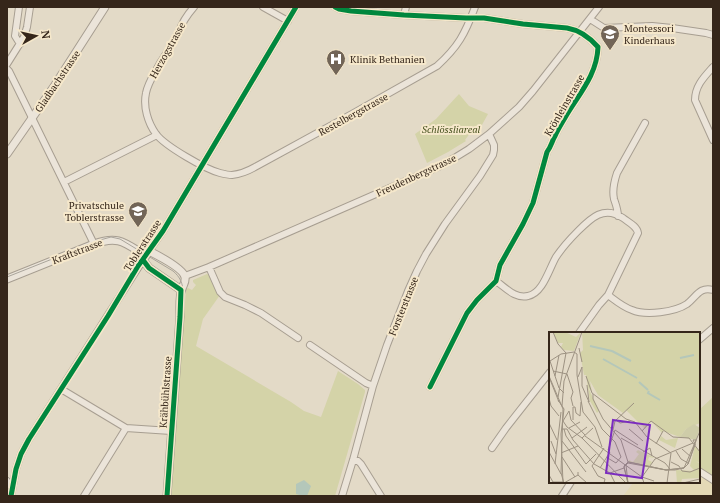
<svg xmlns="http://www.w3.org/2000/svg" width="720" height="503" viewBox="0 0 720 503" font-family="'PT Serif',serif">
<rect width="100%" height="100%" fill="#e3dac7"/>
<path fill="#e4d9b6" d="M 699,475 L 713,484 L 713,496 L 623,496 L 634,482 L 699,482 Z"/>
<path fill="#d4d3a8" d="M 459,94 L 469,106 L 488,114 L 478,132 L 473,129 L 465,140 L 466,141 L 448,152 L 427,163 L 415,134 L 436,119 Z
M 207,274 L 210,275 L 220,295 L 203,319 L 196,346 L 291,402 L 304,411 L 321,417 L 338,371 L 358,384 L 365,390 L 365,392 L 335,496 L 170,496 L 186,289 L 188,288 L 192,290 L 196,285 L 193,282 L 193,280 Z
M 713,397 L 713,478 L 699,469 L 699,410 Z"/>
<path fill="#b4c7ba" d="M 304,480 L 311,486 L 307,496 L 303,496 L 296,494 L 296,484 Z"/>
<g fill="none" stroke-linecap="round" stroke-linejoin="round">
<defs>
<path id="minor" d="M 19,7 L 15,36 L 20,44
M 194,7 C 187,15 182,22 179,32 C 173,42 167,53 160,63 C 155,73 148,82 146,93 C 143,107 148,123 156,134 C 165,146 205,169 220,173 C 224,174 229,175 232,175 C 241,174 248,171 255,167 L 352,114 L 437,66 C 458,47 465,34 475,7
M 263,7 L 288,21
M 335,7 L 339,9 L 351,11 L 404,15 L 466,18 L 484,18 L 523,24 L 567,28 C 579,30 590,38 598,47 C 597,75 579,94 566,116 C 562,123 558,129 555,136 C 552,141 551,147 547,152 L 533,203 L 523,224 L 500,265 L 496,281 L 477,300 L 467,313 L 430,387
M 404,15 L 406,7
M 590,19 L 604,28 L 652,26 L 672,28 L 706,33 L 713,35
M 7,64 L 24,37 L 27,27 L 30,7
M 713,67 C 704,77 695,86 695,100 L 713,140
M 7,69 L 9,71 L 94,244
M 64,182 L 157,135
M 618,216 C 618,210 616,205 614,199 C 612,190 614,182 617,173 L 645,123
M 149,251 L 163,231 L 296,7
M 209,267 L 220,292 L 225,297 L 245,305 L 261,313 L 298,338
M 185,276 L 209,267 L 440,166 L 456,157 L 469,149 L 489,134 L 519,107 L 533,91 L 599,7
M 496,281 C 506,288 515,299 528,296 C 543,293 549,269 556,257 C 562,248 570,239 578,231 C 591,218 604,205 623,218 C 628,222 637,226 638,233 L 608,295 L 599,305 L 579,333
M 608,295 C 616,301 623,307 632,310 C 646,316 675,312 687,304 C 696,297 700,286 713,290
M 699,340 L 713,328
M 310,345 L 366,383 L 373,386
M 61,389 L 126,428 L 171,431
M 492,448 L 506,428 L 550,372
M 353,460 L 358,461 L 361,464 L 381,496
M 699,471 L 713,480
M 7,481 L 12,488
M 11,496 L 16,469 L 21,454 L 29,439 L 143,260
M 84,496 L 126,428
M 342,496 L 353,460 L 373,386 L 387,345 L 408,291 L 417,271 L 426,254 L 445,224 L 480,176 L 493,155 L 494,150 L 494,145 L 489,134
M 562,496 L 571,482"/>
<path id="tertiary" d="M 7,154 L 55,85 L 105,7
M 7,279 L 94,244 C 119,235 125,243 146,256
M 167,496 L 180,317 C 180,311 179,294 182,289 C 183,285 186,282 185,277 C 183,268 157,255 149,251 L 143,260 L 149,268 L 181,290"/>
</defs>
<use href="#minor" stroke="#a79e91" stroke-width="8"/>
<use href="#tertiary" stroke="#a79e91" stroke-width="9"/>
<use href="#minor" stroke="#ebe4d9" stroke-width="6"/>
<use href="#tertiary" stroke="#ebe4d9" stroke-width="7"/>
<path stroke="#a9a49a" stroke-width="1" d="M 7,277 L 100,240 L 111,237 L 120,239 L 173,271 C 180,277 183,283 183,293 L 168,496"/>
<defs>
<path id="cycleway" d="M 335,7 L 339,9 L 351,11 L 404,15 L 466,18 L 484,18 L 523,24 L 567,28 C 579,30 590,38 598,47 C 597,75 579,94 566,116 C 562,123 558,129 555,136 C 552,141 551,147 547,152 L 533,203 L 523,224 L 500,265 L 496,281 L 477,300 L 467,313 L 430,387
M 143,260 L 149,268 L 181,290 L 180,317 L 167,496
M 11,496 L 16,469 L 21,454 L 29,439 L 108,316 L 138,266 L 163,231 L 296,7"/>
</defs>
<use href="#cycleway" stroke="#f6e8cb" stroke-width="8"/>
<use href="#cycleway" stroke="#00873e" stroke-width="5"/>
</g>
<defs>
<symbol id="school-pin" viewBox="-11 -11 22 30"><path d="M0 17L-7.5 6A9.5 9.5 0 1 1 7.5 6Z" fill="#726557" stroke="#f6e8cb"/><path d="M0-5L7-2L0 1L-7-2ZM-4 1L0 2.5L4 1V4Q0 6-4 4Z" fill="#fff"/></symbol>
<symbol id="hospital-pin" viewBox="-11 -11 22 30"><path d="M0 17L-7.5 6A9.5 9.5 0 1 1 7.5 6Z" fill="#726557" stroke="#f6e8cb"/><path d="M-5-5h3v3.5h4V-5h3V5h-3V1.5h-4V5h-3Z" fill="#fff"/></symbol>
</defs>
<g fill-rule="evenodd">
<use href="#school-pin" x="599" y="23" width="22" height="30"/>
<use href="#hospital-pin" x="325" y="48" width="22" height="30"/>
<use href="#school-pin" x="127" y="200" width="22" height="30"/>
</g>
<g text-anchor="middle" stroke-width="4" stroke-linejoin="round" paint-order="stroke">
<g font-size="10" fill="#35261a" stroke="#f6e8cb" text-anchor="start">
<text x="624" y="32">Montessori<tspan x="624" dy="12">Kinderhaus</tspan></text>
<text x="350" y="63">Klinik Bethanien</text>
<text x="124" y="209" text-anchor="end">Privatschule<tspan x="124" dy="12">Toblerstrasse</tspan></text>
</g>
<g font-size="10" fill="#35261a" stroke="#f6e8cb">
<text transform="translate(167 50) rotate(-61)" y="4">Herzogstrasse</text>
<text transform="translate(57 81) rotate(-56)" y="4">Gladbachstrasse</text>
<text transform="translate(564 105) rotate(-60)" y="4">Krönleinstrasse</text>
<text transform="translate(353 114) rotate(-29)" y="4">Restelbergstrasse</text>
<text transform="translate(416 175) rotate(-25)" y="4">Freudenbergstrasse</text>
<text transform="translate(142 245) rotate(-57)" y="4">Toblerstrasse</text>
<text transform="translate(77 251) rotate(-21)" y="4">Kraftstrasse</text>
<text transform="translate(403 306) rotate(-68)" y="4">Forsterstrasse</text>
<text transform="translate(165 392) rotate(-86)" y="4">Krähbühlstrasse</text>
</g>
<g font-size="10" font-style="italic" fill="#485220" stroke="#f6e8cb">
<text x="451" y="133">Schlössliareal</text>
</g>
</g>
<g transform="translate(549 332)">
<rect width="151" height="151" fill="#e3dac7"/>
<path d="M 4,0 L 16,0 L 27,5 L 32,0 L 25,19 L 15,18 L 12,15 L 14,11 L 9,11 ZM 33,0 L 151,0 L 151,91 L 137,97 L 131,105 L 114,99 L 113,101 L 102,89 L 96,97 L 77,78 L 74,81 L 49,63 L 41,49 L 43,60 L 39,55 L 50,79 L 48,81 L 41,69 L 37,43 L 35,43 L 31,21 L 34,18 ZM 112,104 L 117,108 L 129,106 L 126,116 L 110,108 ZM 146,114 L 151,120 L 151,131 L 147,129 L 151,132 L 151,146 L 133,147 L 132,151 L 128,151 L 127,138 L 146,139 L 141,134 ZM 89,118 L 106,126 L 100,125 L 99,128 L 103,130 L 101,134 L 79,130 L 80,128 L 84,130 L 90,122 L 87,120 Z" fill="#d4d3a8"/>
<path d="M 145,92 L 151,96 L 147,108 L 131,105 L 137,97 Z" fill="#cecca8"/>
<path fill="none" stroke="#b4c7ba" stroke-width="2" d="M 41,14 L 63,19M 63,19 L 82,29M 131,26 L 145,23M 54,27 L 88,46M 90,50 L 99,58M 100,59 L 99,61 L 111,68"/>
<path fill="none" stroke="#9d9282" stroke-width="1" d="M 4,0 L 9,12 L 17,21M 0,7 L 0,25M 30,16 L 33,30M 25,20 L 28,22 L 28,43 L 34,80 L 46,95 L 53,115M 0,26 L 10,56 L 15,61M 1,29 L 12,22 L 25,20M 4,39 L 18,42M 18,42 L 24,60 L 22,66 L 24,74M 0,44 L 14,77 L 12,141 L 15,151M 6,44 L 10,23M 37,44 L 43,61 L 77,87 L 86,90 L 98,105 L 122,121 L 118,151M 0,45 L 10,70M 29,45 L 33,35 L 33,54 L 40,70 L 38,53M 44,62 L 44,67 L 54,87 L 72,108 L 79,130M 9,65 L 17,21M 0,66 L 2,74 L 10,84M 9,68 L 15,77 L 12,102 L 14,151M 39,69 L 53,97 L 66,110 L 72,125 L 67,131 L 57,125M 13,74 L 15,49 L 33,0M 24,88 L 24,75 L 26,75 L 27,81 L 31,84 L 32,70M 67,88 L 71,91 L 81,89M 14,89 L 18,95 L 33,106 L 77,151M 14,89 L 20,79 L 22,88 L 36,103M 0,91 L 8,108M 20,96 L 31,90M 13,97 L 18,97 L 24,108 L 45,132 L 61,141 L 66,151M 15,97 L 17,104 L 37,132 L 47,122M 80,97 L 94,109M 64,98 L 66,89 L 85,71M 93,99 L 102,89 L 124,105 L 140,106 L 151,120M 36,104 L 93,145 L 95,151M 23,106 L 38,95M 33,106 L 44,96M 72,106 L 116,131 L 121,137M 2,109 L 7,122M 13,109 L 37,140M 107,112 L 114,99M 133,117 L 142,125M 59,118 L 66,98 L 89,113M 127,119 L 132,127 L 139,131M 0,120 L 12,142M 94,120 L 101,116 L 103,124M 12,121 L 29,114M 13,125 L 26,145M 79,130 L 117,138 L 135,136 L 151,99M 122,130 L 130,134 L 133,139 L 141,140 L 151,136M 6,132 L 12,80M 77,133 L 79,151M 51,136 L 61,120M 61,141 L 75,136M 0,143 L 4,150 L 14,150M 29,143 L 38,151M 93,145 L 106,127 L 144,111M 93,145 L 105,149M 15,151 L 29,143 L 29,140M 55,151 L 56,147 L 49,144 L 43,134 L 55,116M 79,151 L 75,135 L 75,134 L 79,130 L 80,130 L 117,138 L 135,136 L 139,132 L 145,114 L 145,113 L 146,113 L 146,111 L 147,109 L 147,108 L 144,108 L 146,112 L 146,113 L 139,132 L 136,135 L 134,136 L 126,138 L 117,138 L 79,131 L 75,135 L 79,151M 134,151 L 151,147"/>
<path fill="#7b2cbf" fill-opacity="0.15" stroke="#7b2cbf" stroke-width="2" d="M 64,88 L 101,93 L 93,146 L 57,141 Z"/>
<rect width="151" height="151" fill="none" stroke="#35261a" stroke-width="2"/>
</g>
<rect width="720" height="503" fill="none" stroke="#35261a" stroke-width="16"/>
<g transform="translate(36 36) rotate(82)" stroke="#f6e8cb" stroke-width="3" paint-order="stroke">
<path d="M0-3L7 15L0 10L-7 15Z" fill="#35261a"/>
<text y="-6" font-size="11" font-weight="bold" text-anchor="middle" fill="#35261a">N</text>
</g>
</svg>
